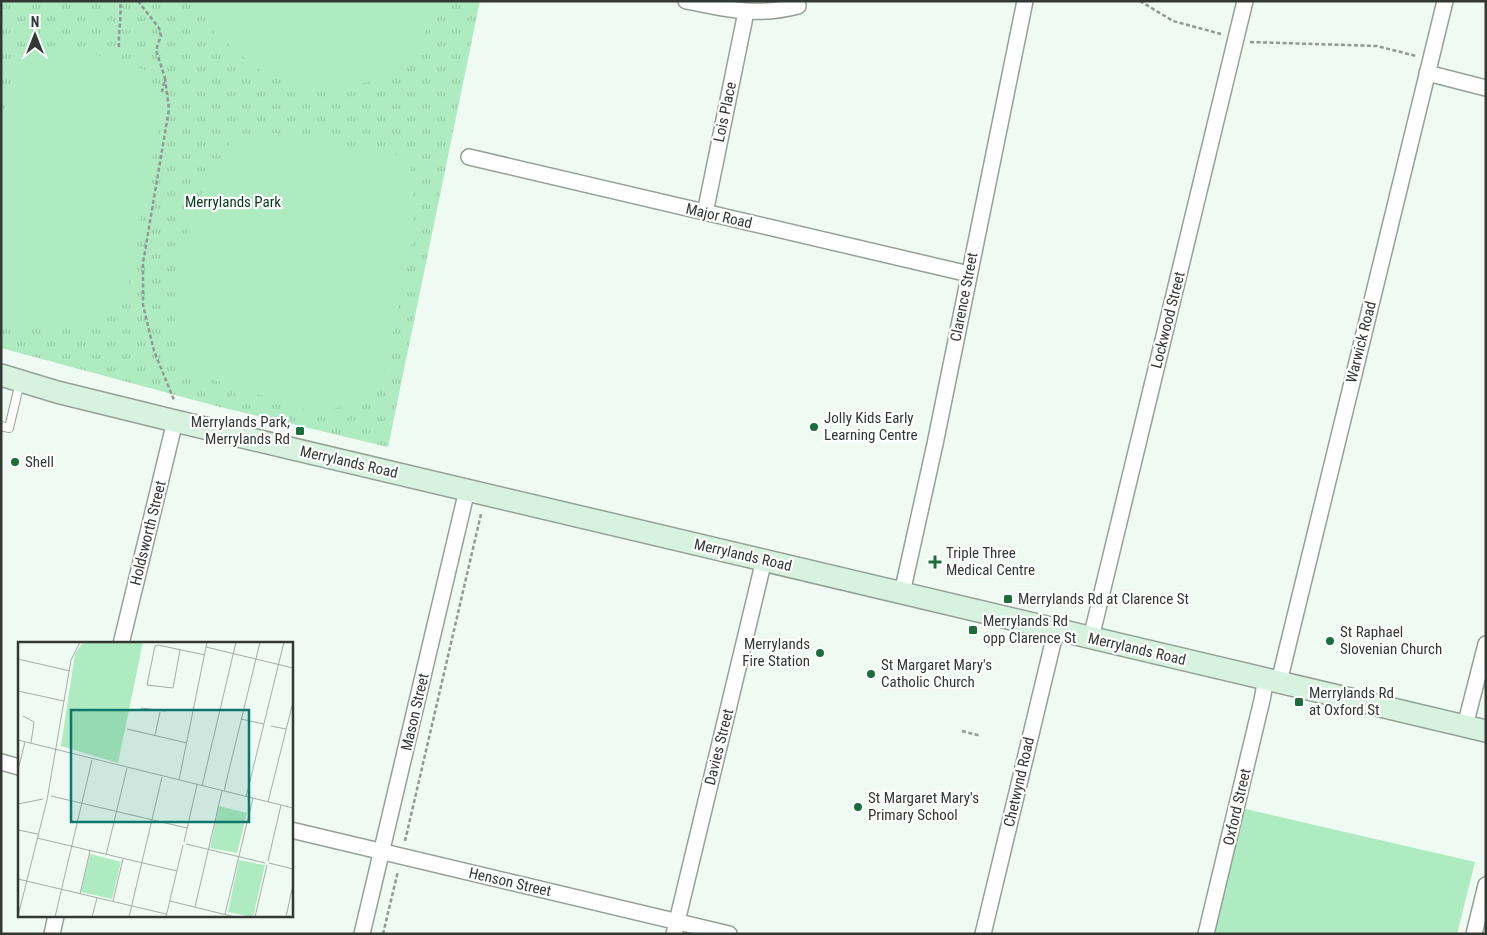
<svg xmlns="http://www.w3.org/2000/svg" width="1487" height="935" viewBox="0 0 1487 935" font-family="'Roboto Condensed',sans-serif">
<defs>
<pattern id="grass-tufts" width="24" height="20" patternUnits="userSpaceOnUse" patternTransform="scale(1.25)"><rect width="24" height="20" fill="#aeebc0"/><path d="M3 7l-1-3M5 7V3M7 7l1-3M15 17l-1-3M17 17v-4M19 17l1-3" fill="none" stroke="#96caa6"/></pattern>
</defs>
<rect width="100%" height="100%" fill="#effbf2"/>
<path fill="url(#grass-tufts)" d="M 1,1 L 480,1 L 388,447 L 220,407 L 1,348 Z"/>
<path fill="#aeebc0" d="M 205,1 L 439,1 L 421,42 L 382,79 L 324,92 L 265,75 L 214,32 Z
M 79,49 L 145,70 L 163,100 L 127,293 L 101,317 L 57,329 L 20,328 L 1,318 L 1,129 L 17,52 Z
M 273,133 L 403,156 L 411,167 L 414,233 L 385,370 L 358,404 L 315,412 L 182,370 L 174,315 L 183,242 L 209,175 L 235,136 Z
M 1237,807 L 1475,862 L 1457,934 L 1210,934 Z"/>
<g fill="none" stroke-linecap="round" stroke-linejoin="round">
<defs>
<path id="lane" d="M 1,426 L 9,428 L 20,382"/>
<path id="street" d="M 686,1 C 728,9 756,17 798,6
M 1427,73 L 1486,88
M 469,157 L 969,274
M 705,213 L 746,12
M 902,593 L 935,444 L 1025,1
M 1091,638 L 1245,1
M 121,644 L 175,421
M 1279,682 L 1445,1
M 1465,726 L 1486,644
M 1,762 L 19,767
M 291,830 L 729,934
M 52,934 L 56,916
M 362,934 L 467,490
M 674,934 L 764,560
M 983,934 L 1056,630
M 1206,934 L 1262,700 L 1266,679
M 1474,934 L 1486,885"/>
<path id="secondary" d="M 1,375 L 57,392 L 175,421 L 1486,731"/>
</defs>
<use href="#lane" stroke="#95a098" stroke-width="10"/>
<use href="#street" stroke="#95a098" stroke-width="18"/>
<use href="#secondary" stroke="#95a098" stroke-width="24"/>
<path stroke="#909993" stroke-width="2.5" stroke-dasharray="4 2.5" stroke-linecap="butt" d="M 138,1 L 159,28 L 161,36 L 156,50 L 165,78 L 162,92
M 1140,1 L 1173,21 L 1221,34
M 1250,42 L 1377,46 L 1416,56
M 119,47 C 118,32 122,17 120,1
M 165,78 L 169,109 L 143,263 L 143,305 L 154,351 L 174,400
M 962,731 L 981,736
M 405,841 L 481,514
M 383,934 L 398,871"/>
<use href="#lane" stroke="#fff" stroke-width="8"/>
<use href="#street" stroke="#fff" stroke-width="15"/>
<use href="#secondary" stroke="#d8f2e0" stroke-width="21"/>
</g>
<g fill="#1b6d3e" stroke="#fff" stroke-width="2">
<circle cx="814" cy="427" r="5"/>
<rect x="295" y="426" width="10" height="10" rx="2.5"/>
<circle cx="15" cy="462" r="5"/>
<path d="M932.5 554.5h5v5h5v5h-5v5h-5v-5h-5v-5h5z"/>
<rect x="1003" y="594" width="10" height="10" rx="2.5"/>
<rect x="968" y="625" width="10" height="10" rx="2.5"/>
<circle cx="1330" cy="641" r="5"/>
<circle cx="820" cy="653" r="5"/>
<circle cx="871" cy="674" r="5"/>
<rect x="1294" y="697" width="10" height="10" rx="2.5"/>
<circle cx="858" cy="807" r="5"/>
</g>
<g text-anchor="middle" stroke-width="4.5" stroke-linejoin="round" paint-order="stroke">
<g font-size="15" fill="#333835" stroke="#fff">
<text transform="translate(725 112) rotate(-78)" y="5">Lois Place</text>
<text transform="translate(719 216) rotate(13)" y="5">Major Road</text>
<text transform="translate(964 297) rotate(-79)" y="5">Clarence Street</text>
<text transform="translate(1168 320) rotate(-76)" y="5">Lockwood Street</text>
<text transform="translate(1361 342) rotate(-76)" y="5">Warwick Road</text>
<text transform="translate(349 462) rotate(13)" y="5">Merrylands Road</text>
<text transform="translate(148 533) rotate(-76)" y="5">Holdsworth Street</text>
<text transform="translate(743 555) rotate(13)" y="5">Merrylands Road</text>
<text transform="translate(1137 649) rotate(13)" y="5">Merrylands Road</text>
<text transform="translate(415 712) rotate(-77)" y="5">Mason Street</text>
<text transform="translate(719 747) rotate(-76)" y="5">Davies Street</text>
<text transform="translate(1019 782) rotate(-77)" y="5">Chetwynd Road</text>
<text transform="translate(1237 807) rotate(-77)" y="5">Oxford Street</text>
<text transform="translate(510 882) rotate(13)" y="5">Henson Street</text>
</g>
<g font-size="15" fill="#033a1c" stroke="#fff">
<text x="233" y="207">Merrylands Park</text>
</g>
<g font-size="15" fill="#333835" stroke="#fff" text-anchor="start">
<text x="824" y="423">Jolly Kids Early<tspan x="824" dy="17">Learning Centre</tspan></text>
<text x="290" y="427" text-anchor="end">Merrylands Park,<tspan x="290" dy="17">Merrylands Rd</tspan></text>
<text x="25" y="467">Shell</text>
<text x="946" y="558">Triple Three<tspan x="946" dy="17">Medical Centre</tspan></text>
<text x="1018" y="604">Merrylands Rd at Clarence St</text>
<text x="983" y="626">Merrylands Rd<tspan x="983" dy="17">opp Clarence St</tspan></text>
<text x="1340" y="637">St Raphael<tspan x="1340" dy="17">Slovenian Church</tspan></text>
<text x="810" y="649" text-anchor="end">Merrylands<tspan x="810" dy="17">Fire Station</tspan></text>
<text x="881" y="670">St Margaret Mary's<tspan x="881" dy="17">Catholic Church</tspan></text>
<text x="1309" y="698">Merrylands Rd<tspan x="1309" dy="17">at Oxford St</tspan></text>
<text x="868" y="803">St Margaret Mary's<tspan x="868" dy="17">Primary School</tspan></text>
</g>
</g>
<g transform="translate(18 642)">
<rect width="275" height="275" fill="#effbf2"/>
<path d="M 65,0 L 125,0 L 100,121 L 43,104 L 57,12 ZM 72,212 L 103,220 L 94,257 L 63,250 ZM 221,218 L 247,223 L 235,275 L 210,270 Z" fill="#aeebc0"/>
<path d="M 89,0 L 120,0 L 117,11 L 88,4 ZM 67,2 L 106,12 L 111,25 L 104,38 L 79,34 L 75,27 L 71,28 L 63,15 ZM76 60a17 17 0 1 1 34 0a17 17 0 1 1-34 0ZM 55,74 L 63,74 L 73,80 L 68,103 L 60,107 L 50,101 ZM 81,84 L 102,88 L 96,116 L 75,112 L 75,97 ZM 201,164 L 229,171 L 219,211 L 192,206 ZM 225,228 L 243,232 L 237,259 L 219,254 ZM223 267a7 7 0 1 1 14 0a7 7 0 1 1-14 0Z" fill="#aeebc0"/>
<path fill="none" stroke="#a4ada6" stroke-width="1" d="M 188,5 L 275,26M 162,8 L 155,46 L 129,43 L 137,4 L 140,3 L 187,13M 0,17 L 52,29M 0,49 L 46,59M 123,66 L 148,69M 5,74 L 16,80 L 13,101M 223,77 L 246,82M 253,84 L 268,87M 109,87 L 169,101M 137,93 L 142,70M 0,98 L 275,166M 0,128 L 7,100M 161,138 L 189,0M 184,144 L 218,0M 206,149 L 242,0M 33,154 L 169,186M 228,155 L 266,0M 250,160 L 275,60M 0,162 L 25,157M 0,188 L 20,192M 19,196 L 159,229M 166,200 L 179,143M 168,202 L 247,221M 88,213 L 109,126M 250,219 L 263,163M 251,221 L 275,227M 0,237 L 148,272M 62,252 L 72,209M 95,259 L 105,217M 152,259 L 217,275M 177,265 L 204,149M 207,272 L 235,156M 0,274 L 29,158 L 53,18 L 62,0M 37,275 L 74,118M 74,275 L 79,256M 111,275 L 144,135M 148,275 L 165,203M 237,275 L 249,223M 268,275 L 275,243"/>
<path fill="#0f766e" fill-opacity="0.15" stroke="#0f766e" stroke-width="2.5" d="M 53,68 L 231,68 L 231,180 L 53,180 Z"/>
<rect width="275" height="275" fill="none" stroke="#333835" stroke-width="2.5"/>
</g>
<rect width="1487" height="935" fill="none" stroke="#333835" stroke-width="5"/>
<g transform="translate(35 35)" stroke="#ffffff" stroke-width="4" paint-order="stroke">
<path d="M0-4L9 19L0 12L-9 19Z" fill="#333835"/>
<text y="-8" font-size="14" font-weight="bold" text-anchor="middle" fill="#333835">N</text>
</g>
</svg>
